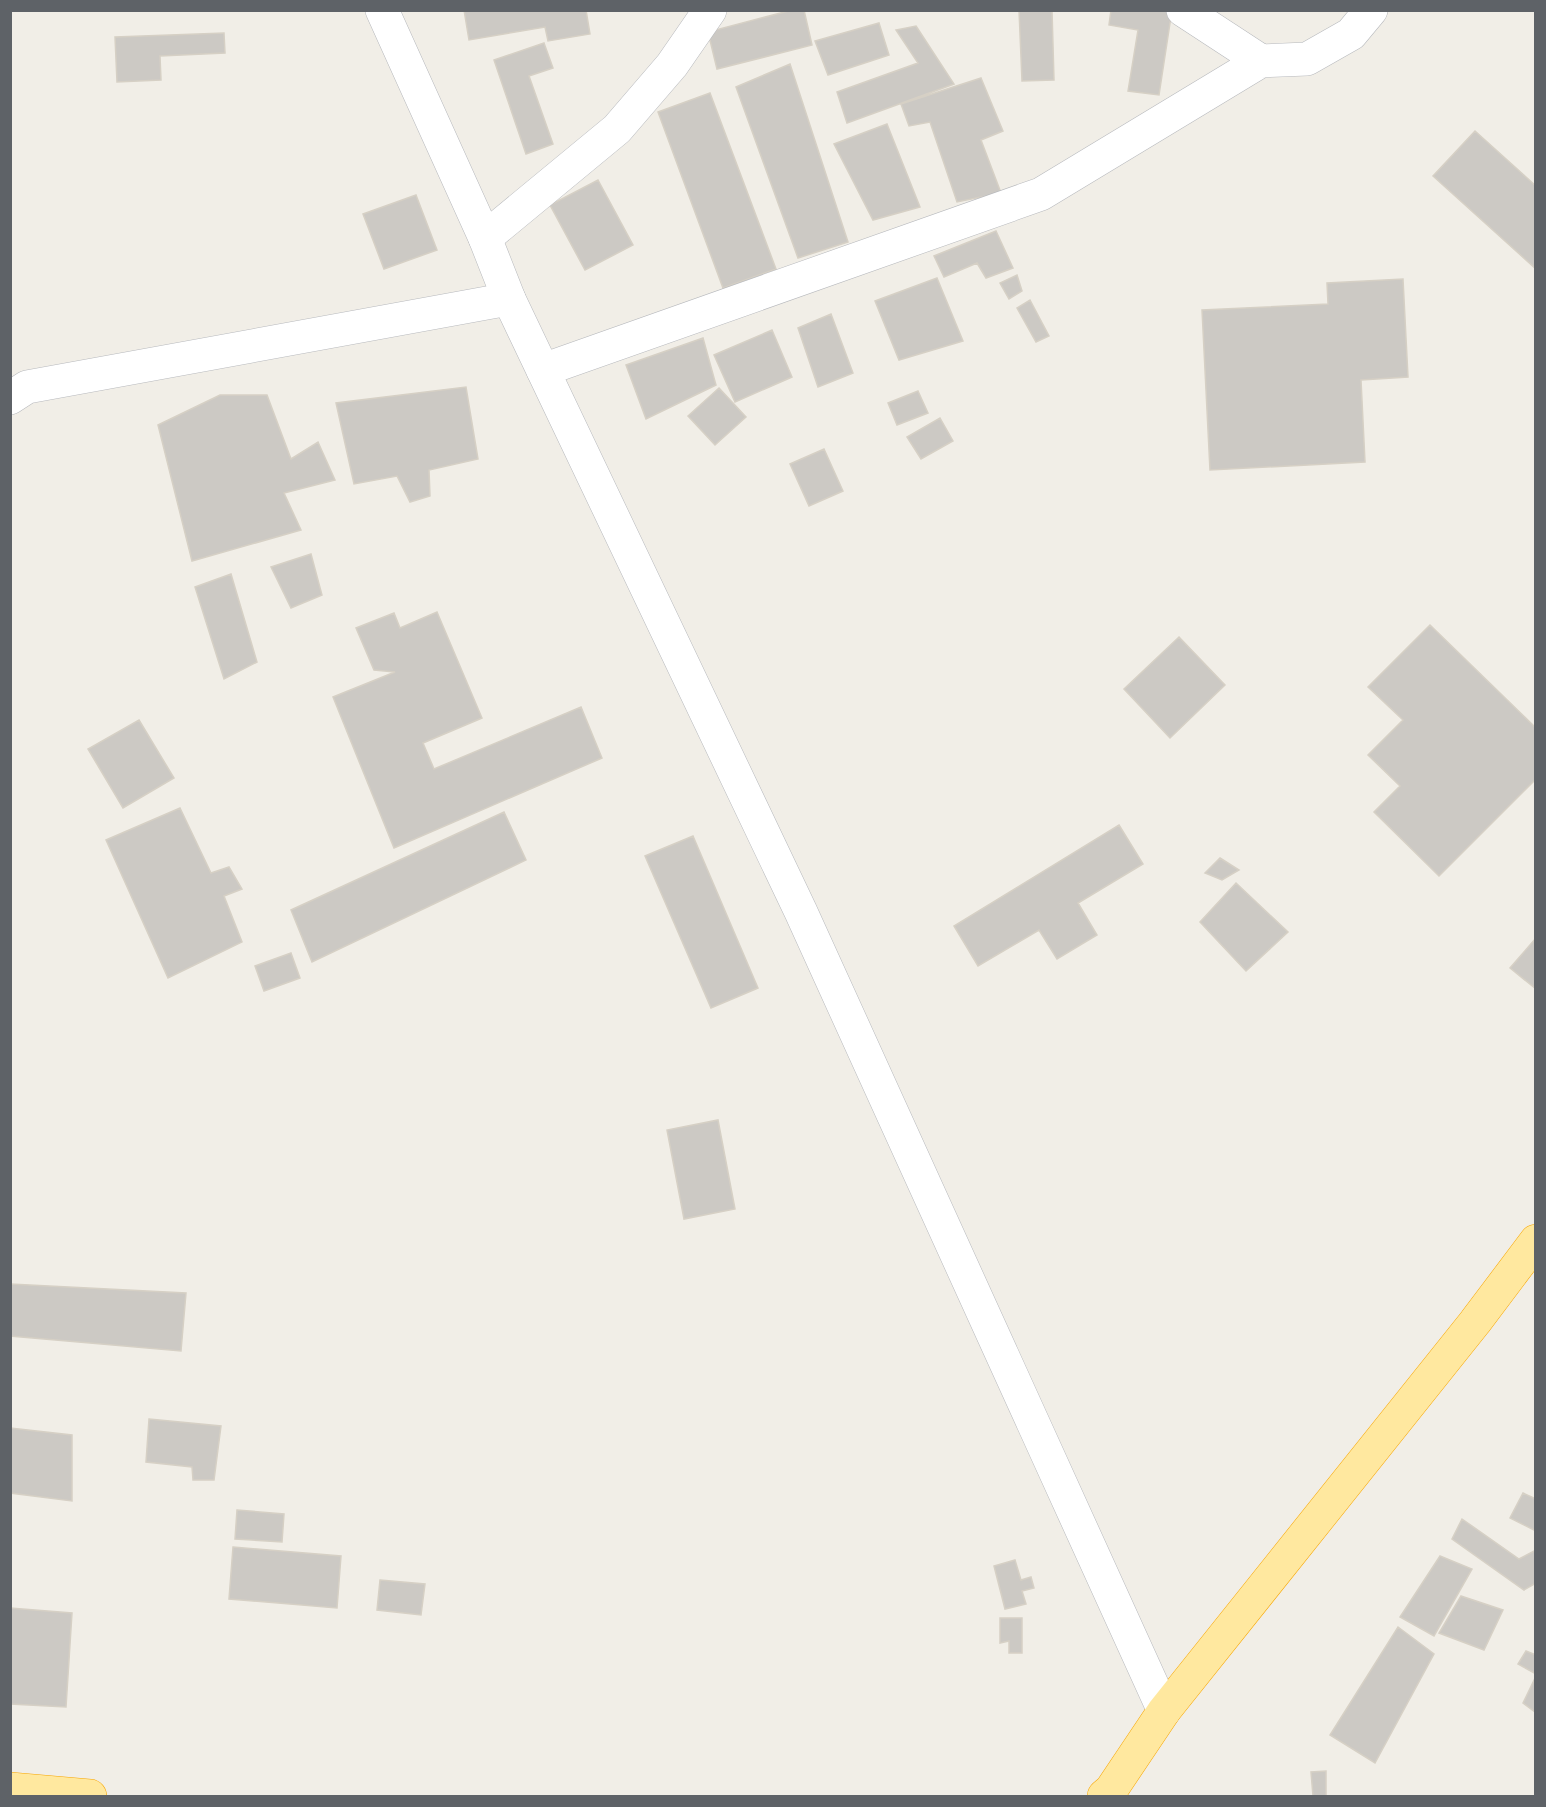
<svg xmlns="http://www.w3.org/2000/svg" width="1546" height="1807" viewBox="0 0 1546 1807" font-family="'Sofia Sans Condensed',sans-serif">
<rect width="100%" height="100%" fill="#f1eee7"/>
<path fill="#ccc9c4" stroke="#d6d0c5" stroke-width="1.5" d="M 464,10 L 586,10 L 590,34 L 548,41 L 545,27 L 469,40 Z
M 792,10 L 804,10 L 812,45 L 717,69 L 708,32 Z
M 1019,10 L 1052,10 L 1054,80 L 1022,81 Z
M 1111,10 L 1172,10 L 1159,95 L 1128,91 L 1138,30 L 1109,25 Z
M 879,23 L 889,55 L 828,75 L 815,41 Z
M 916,26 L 954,84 L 847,123 L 837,92 L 918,63 L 896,30 Z
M 224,33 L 225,53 L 160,56 L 161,80 L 117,82 L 115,37 Z
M 544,43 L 553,68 L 529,76 L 553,144 L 526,154 L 494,60 Z
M 790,64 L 848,242 L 798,258 L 736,87 Z
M 981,78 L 1003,131 L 981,140 L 1001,193 L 957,202 L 930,122 L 909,126 L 901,104 Z
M 710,93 L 776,269 L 723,288 L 658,112 Z
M 887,124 L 920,207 L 873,220 L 834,144 Z
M 1475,131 L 1536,186 L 1536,269 L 1433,176 Z
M 598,180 L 633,245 L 585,270 L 550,205 Z
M 416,195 L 437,250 L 384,269 L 363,214 Z
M 996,231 L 1013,268 L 986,278 L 977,263 L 944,277 L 934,256 Z
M 1017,275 L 1022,291 L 1009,299 L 1000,283 Z
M 937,278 L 963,341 L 899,360 L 875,301 Z
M 1403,279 L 1408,377 L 1361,380 L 1365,462 L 1210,470 L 1202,310 L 1328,304 L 1327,283 Z
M 1030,300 L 1049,336 L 1036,342 L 1017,308 Z
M 831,314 L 853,373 L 818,387 L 798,328 Z
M 772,330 L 792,377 L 735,402 L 714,355 Z
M 703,338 L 716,385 L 646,419 L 626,365 Z
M 466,387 L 478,459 L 429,470 L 430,496 L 410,502 L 397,476 L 354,484 L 336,403 Z
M 719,388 L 746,417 L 715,445 L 688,416 Z
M 918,391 L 928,413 L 897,425 L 888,403 Z
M 220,395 L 267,395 L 291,459 L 318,442 L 335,480 L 284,493 L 301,530 L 192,561 L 158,425 Z
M 940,418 L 953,441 L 921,459 L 907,437 Z
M 824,449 L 843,491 L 809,506 L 790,464 Z
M 311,554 L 322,595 L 291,608 L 271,567 Z
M 231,574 L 257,662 L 224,679 L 195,587 Z
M 437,612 L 482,718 L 423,743 L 434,769 L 581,707 L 602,758 L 394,848 L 333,697 L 395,672 L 374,670 L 356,628 L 394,613 L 400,628 Z
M 1430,625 L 1536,728 L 1536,779 L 1439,876 L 1374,812 L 1400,786 L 1368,755 L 1403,720 L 1368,687 Z
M 1179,637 L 1225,685 L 1170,738 L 1124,689 Z
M 139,720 L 174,778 L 123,808 L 88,749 Z
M 180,808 L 211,873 L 229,867 L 242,889 L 224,896 L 242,942 L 168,978 L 106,840 Z
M 504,812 L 526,860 L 312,962 L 291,910 Z
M 1119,825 L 1143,864 L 1078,903 L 1097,935 L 1057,959 L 1039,930 L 978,966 L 954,926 Z
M 693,836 L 758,988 L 711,1008 L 645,856 Z
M 1220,858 L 1239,870 L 1222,880 L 1205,873 Z
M 1236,883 L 1288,932 L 1246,971 L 1200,922 Z
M 1536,938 L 1536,989 L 1510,968 Z
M 291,953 L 300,978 L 264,991 L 255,966 Z
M 718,1120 L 735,1209 L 684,1219 L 667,1130 Z
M 10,1284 L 186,1293 L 181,1351 L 10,1336 Z
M 149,1419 L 221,1426 L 214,1480 L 193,1480 L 192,1467 L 146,1462 Z
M 10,1428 L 72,1435 L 72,1501 L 10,1493 Z
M 1523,1493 L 1536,1499 L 1536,1531 L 1510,1518 Z
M 237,1510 L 284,1514 L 282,1542 L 235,1539 Z
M 1462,1519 L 1519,1559 L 1536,1550 L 1536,1583 L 1524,1590 L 1452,1539 Z
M 233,1547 L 341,1556 L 337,1608 L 229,1599 Z
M 1440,1556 L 1472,1569 L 1434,1636 L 1400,1617 Z
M 1015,1560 L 1021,1580 L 1031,1577 L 1034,1588 L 1022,1591 L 1026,1604 L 1005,1609 L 994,1566 Z
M 380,1580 L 425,1584 L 421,1615 L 377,1610 Z
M 1461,1596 L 1503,1610 L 1484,1650 L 1439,1633 Z
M 10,1608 L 72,1613 L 66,1707 L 10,1704 Z
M 1000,1618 L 1022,1618 L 1022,1653 L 1009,1653 L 1009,1641 L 1000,1643 Z
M 1398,1627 L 1434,1654 L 1375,1763 L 1330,1735 Z
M 1526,1651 L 1536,1655 L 1536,1674 L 1518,1664 Z
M 1536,1676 L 1536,1711 L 1535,1712 L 1523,1703 Z
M 1326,1771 L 1326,1796 L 1313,1796 L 1311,1772 Z"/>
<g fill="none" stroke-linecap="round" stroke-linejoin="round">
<defs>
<path id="minor" d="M 1183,10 L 1261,61 L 1307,59 L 1351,34 L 1371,10
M 485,238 L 617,129 L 672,65 L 710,10
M 543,370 L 1041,194 L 1261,61
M 10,398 L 27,387 L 509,299"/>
<path id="tertiary" d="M 382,10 L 485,238 L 509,299 L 801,912 L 1164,1711"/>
<path id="trunk" d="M 10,1789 L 90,1796
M 1104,1796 L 1111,1790 L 1164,1711 L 1475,1322 L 1536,1241"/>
</defs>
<use href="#minor" stroke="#b7b9bd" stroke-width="34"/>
<use href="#tertiary" stroke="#b7b9bd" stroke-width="34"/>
<use href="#trunk" stroke="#f8a600" stroke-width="34"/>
<use href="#minor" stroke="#fff" stroke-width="33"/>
<use href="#tertiary" stroke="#fff" stroke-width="33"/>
<use href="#trunk" stroke="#ffe89f" stroke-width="33"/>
</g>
<rect width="1546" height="1807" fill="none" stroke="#5e6267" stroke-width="24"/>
</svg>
